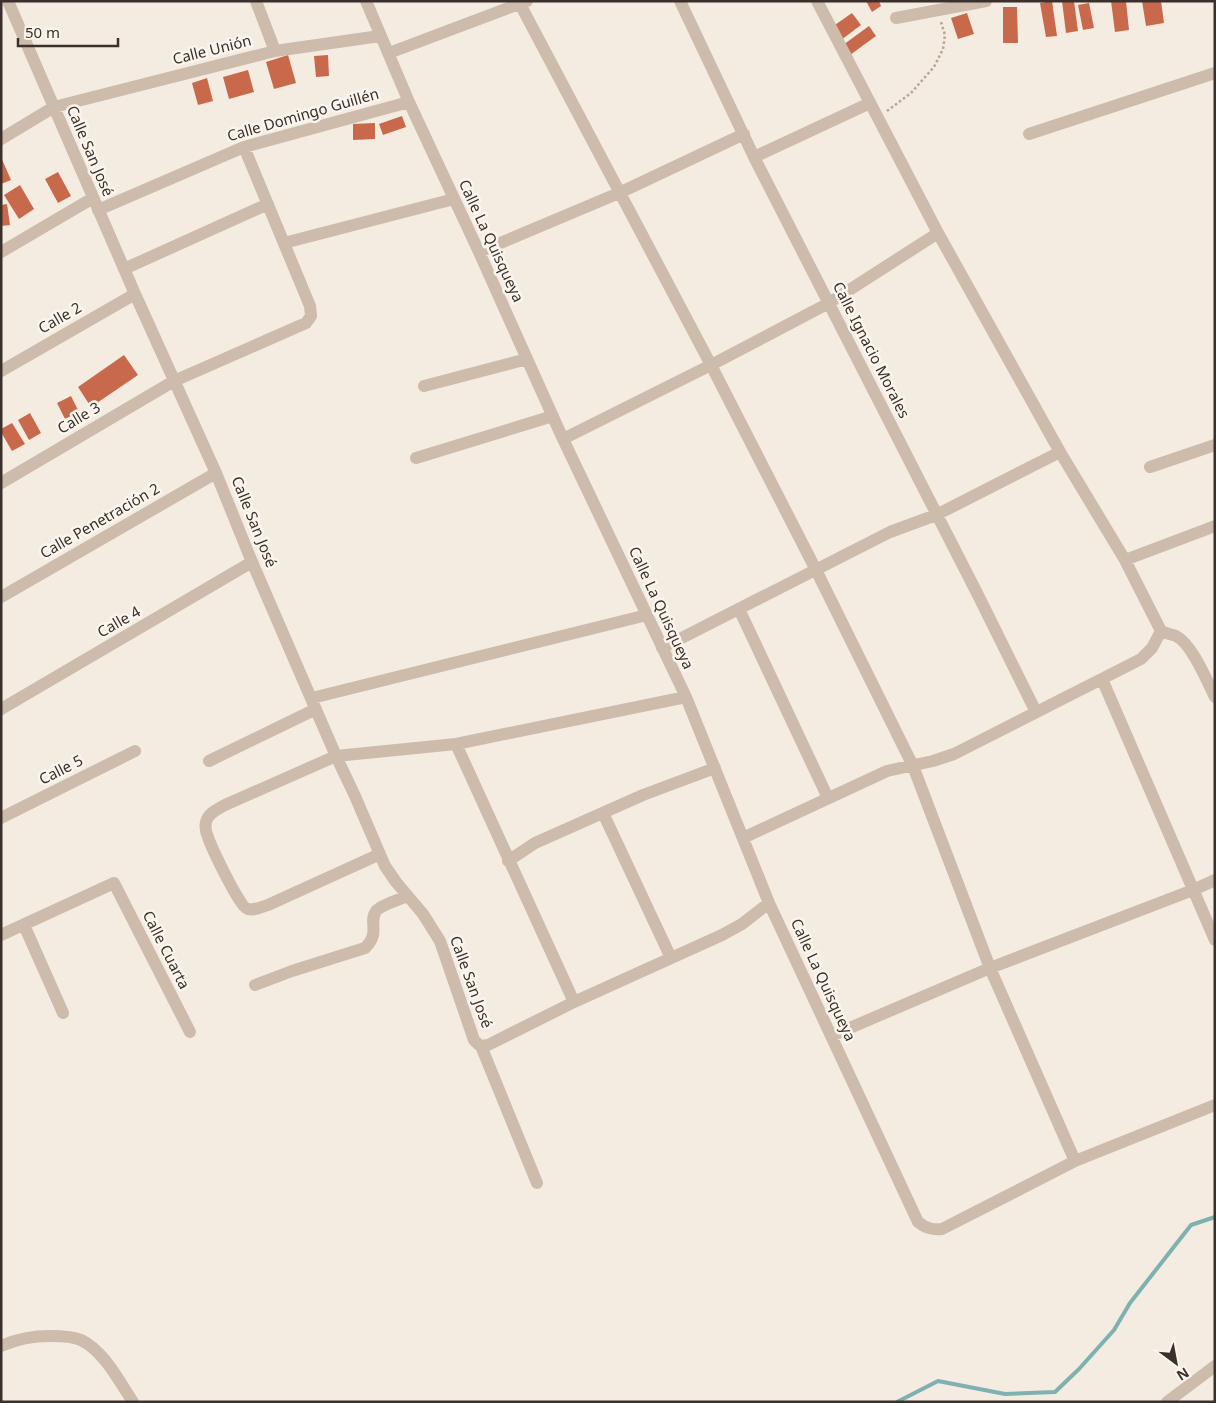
<svg xmlns="http://www.w3.org/2000/svg" width="1216" height="1403" viewBox="0 0 1216 1403" font-family="'Noto Sans',sans-serif">
<rect width="100%" height="100%" fill="#f4ebe1"/>
<g fill="none" stroke-linecap="round" stroke-linejoin="round">
<path stroke="#7fb0b2" stroke-width="4" d="M 897,1402 L 938,1381 L 1005,1394 L 1055,1392 L 1079,1369 L 1114,1330 L 1130,1303 L 1191,1225 L 1215,1217"/>
</g>
<path fill="#c8694b" d="M 866,1 L 879,1 L 881,6 L 872,12 Z
M 1052,1 L 1057,36 L 1046,37 L 1040,3 Z
M 1062,1 L 1074,1 L 1078,31 L 1066,33 Z
M 1111,1 L 1126,1 L 1129,30 L 1115,32 Z
M 1142,1 L 1161,1 L 1164,23 L 1146,26 Z
M 1089,3 L 1094,28 L 1083,30 L 1078,5 Z
M 1003,7 L 1017,7 L 1018,43 L 1003,43 Z
M 852,13 L 861,25 L 841,40 L 832,27 Z
M 967,13 L 974,34 L 958,39 L 951,18 Z
M 869,26 L 876,36 L 850,55 L 843,45 Z
M 288,55 L 296,83 L 274,89 L 266,62 Z
M 328,55 L 329,76 L 316,77 L 314,56 Z
M 248,70 L 254,92 L 229,99 L 223,77 Z
M 207,78 L 213,101 L 198,105 L 192,83 Z
M 402,116 L 406,127 L 383,135 L 379,124 Z
M 375,123 L 375,139 L 353,140 L 353,124 Z
M 1,157 L 11,180 L 1,184 Z
M 58,172 L 71,196 L 58,203 L 45,179 Z
M 20,185 L 34,209 L 19,219 L 4,195 Z
M 7,204 L 10,225 L 1,226 L 1,205 Z
M 124,355 L 138,375 L 91,407 L 78,387 Z
M 71,396 L 79,412 L 65,419 L 57,403 Z
M 30,413 L 41,433 L 29,440 L 18,420 Z
M 12,423 L 25,444 L 12,451 L 1,432 L 1,429 Z"/>
<g fill="none" stroke-linecap="round" stroke-linejoin="round">
<path stroke="#b9a596" stroke-width="2.5" stroke-dasharray="2.5 2.5" stroke-linecap="butt" d="M 887,111 L 911,93 L 934,67 L 943,49 L 945,35 L 941,22"/>
<path stroke="#cdbbac" stroke-width="12" d="M 8,1 L 135,294 L 216,473 L 252,562 L 336,756 L 355,796 L 385,866 L 396,882 L 423,914 L 440,941 L 474,1040 L 478,1044 L 481,1046
M 256,1 L 275,51
M 366,1 L 409,102 L 479,252 L 563,439 L 686,697 L 769,903 L 918,1222 C 926,1228 932,1230 942,1229 L 1075,1161 L 1215,1105
M 680,1 L 754,157 L 978,595 L 1036,712
M 520,4 L 711,365 L 816,570 L 913,766 L 990,968 L 1075,1161
M 896,18 L 986,1
M 389,53 L 527,1
M 1029,134 L 1215,73
M 1,139 L 54,107 L 275,51 L 380,36
M 754,157 L 870,103
M 98,210 L 244,147 L 409,102
M 284,243 L 454,199
M 1,252 L 93,198
M 479,252 L 619,193 L 744,134
M 124,269 L 268,204
M 1,371 L 135,294
M 424,386 L 527,359
M 563,439 L 711,365 L 829,303 L 938,233
M 416,458 L 553,416
M 1150,467 L 1215,445
M 1,483 L 174,381 L 306,323 L 311,316 L 310,306 L 244,147
M 1125,560 L 1215,526
M 1,597 L 216,473
M 739,609 L 828,798
M 1161,631 C 1166,634 1171,634 1176,636 C 1192,644 1207,681 1215,697
M 662,648 L 890,532 L 936,515 L 1060,452
M 1102,679 L 1215,940
M 312,698 L 647,615
M 1,709 L 252,562
M 456,744 L 574,1002 L 722,935 L 742,924 L 769,903
M 209,761 L 316,709
M 603,813 L 671,958
M 1,818 L 135,751
M 743,838 L 887,771 L 933,761 L 954,754 L 1141,659 L 1152,648 L 1161,631 L 1125,560 L 1060,452 L 938,233 L 817,1
M 380,854 L 268,905 C 261,907 252,912 246,908 C 239,905 211,847 208,837 C 206,833 205,827 206,822 C 208,813 218,809 225,805 L 336,756 L 456,744 L 686,697
M 508,861 L 535,843 L 643,795 L 715,768
M 24,925 L 63,1013
M 1,935 L 114,883 L 190,1032
M 255,985 L 292,971 L 365,948 C 381,933 368,922 376,911 C 381,905 400,899 408,896
M 831,1036 L 990,968 L 1193,890 L 1215,880
M 481,1046 L 537,1183
M 481,1046 L 488,1045 L 574,1002
M 1,1346 C 17,1339 33,1336 50,1336 C 60,1336 72,1336 81,1340 C 104,1351 119,1381 133,1402
M 1167,1402 L 1215,1366"/>
</g>
<g text-anchor="middle" stroke-width="5" stroke-linejoin="round" paint-order="stroke">
<g font-size="15" fill="#3b302b" stroke="#fbf5ee">
<text transform="translate(212 50) rotate(-14)" y="5">Calle Unión</text>
<text transform="translate(303 115) rotate(-16)" y="5">Calle Domingo Guillén</text>
<text transform="translate(90 151) rotate(67)" y="5">Calle San José</text>
<text transform="translate(491 241) rotate(65)" y="5">Calle La Quisqueya</text>
<text transform="translate(60 318) rotate(-30)" y="5">Calle 2</text>
<text transform="translate(871 350) rotate(63)" y="5">Calle Ignacio Morales</text>
<text transform="translate(79 418) rotate(-31)" y="5">Calle 3</text>
<text transform="translate(100 521) rotate(-30)" y="5">Calle Penetración 2</text>
<text transform="translate(254 522) rotate(68)" y="5">Calle San José</text>
<text transform="translate(661 608) rotate(65)" y="5">Calle La Quisqueya</text>
<text transform="translate(119 622) rotate(-30)" y="5">Calle 4</text>
<text transform="translate(61 770) rotate(-27)" y="5">Calle 5</text>
<text transform="translate(166 950) rotate(63)" y="5">Calle Cuarta</text>
<text transform="translate(823 980) rotate(65)" y="5">Calle La Quisqueya</text>
<text transform="translate(471 982) rotate(70)" y="5">Calle San José</text>
</g>
</g>
<rect width="1216" height="1403" fill="none" stroke="#3b302b" stroke-width="5"/>
<g transform="translate(1176 1363) rotate(148)" stroke="#fbf5ee" stroke-width="4" paint-order="stroke">
<path d="M0-4L9 19L0 12L-9 19Z" fill="#3b302b"/>
<text y="-8" font-size="14" font-weight="bold" text-anchor="middle" fill="#3b302b">N</text>
</g>
<path d="M18 38v8h100v-8" fill="none" stroke="#3b302b" stroke-width="2.5"/>
<text x="25" y="38" font-size="15" fill="#3b302b" stroke="#fbf5ee" stroke-width="4" paint-order="stroke">50 m</text>
</svg>
